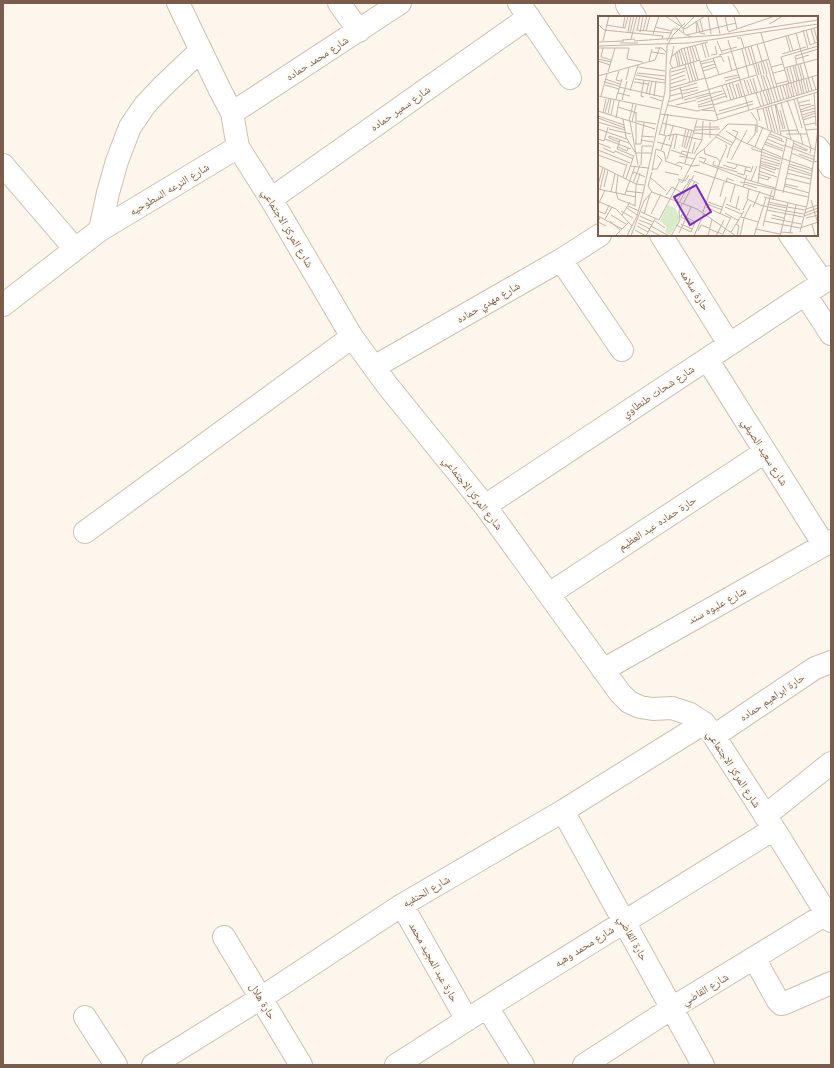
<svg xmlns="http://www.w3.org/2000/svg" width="834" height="1068" viewBox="0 0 834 1068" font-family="Montserrat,'Noto Naskh Arabic',sans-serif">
<rect width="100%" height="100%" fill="#fdf6ec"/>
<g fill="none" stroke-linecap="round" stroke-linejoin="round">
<defs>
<path id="street" d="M 178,3 L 220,90 L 232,113 L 238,147 L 271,199 L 352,337 L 387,385 L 485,506 L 620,693 L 629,702 L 640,707 L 653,709 L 672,708 L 690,714 L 704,723 L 714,736 L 774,829 L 831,921
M 339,3 L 359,31
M 519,3 L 570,78
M 627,3 L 627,5 L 635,17
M 718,3 L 728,17
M 232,113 L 400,3
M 817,147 L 831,167
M 3,165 L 75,249
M 271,199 L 529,17
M 100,230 L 108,193 L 117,161 L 130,127 L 145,105 L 163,86 L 201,50
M 661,235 L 729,344
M 790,235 L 823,282
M 561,260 L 622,350
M 805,294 L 831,334
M 707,359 L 824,545
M 374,367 L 561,260 L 600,235
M 485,506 L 831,277
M 85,532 L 352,337
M 549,594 L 765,452
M 603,670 L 831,541
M 714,736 L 815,668 L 831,662
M 563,811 L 703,1065
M 765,816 L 831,763
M 402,905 L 467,1020
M 224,937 L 301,1065
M 754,958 L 778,1001 L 781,1004 L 785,1003 L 831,983
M 487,1007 L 523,1065
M 85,1017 L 116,1065
M 153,1065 L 261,998 L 402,905 L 563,811 L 704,723
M 396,1065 L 487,1007 L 774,829
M 584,1065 L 672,1008 L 826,914"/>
<path id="secondary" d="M 3,305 L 100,230 L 238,147"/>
</defs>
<use href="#street" stroke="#d1beb0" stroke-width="24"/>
<use href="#secondary" stroke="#d6c0b0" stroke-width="24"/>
<use href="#street" stroke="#fff" stroke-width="22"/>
<use href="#secondary" stroke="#fff" stroke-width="22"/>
</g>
<g text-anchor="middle" stroke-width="4" stroke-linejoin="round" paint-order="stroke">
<g font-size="11" fill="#7a5c4d" stroke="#fffaf3">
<text transform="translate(317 58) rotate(-33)" y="4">شارع محمد حماده</text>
<text transform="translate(400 108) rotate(-35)" y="4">شارع سمير حماده</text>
<text transform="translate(169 189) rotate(-31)" y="4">شارع الترعه السطوحيه</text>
<text transform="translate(288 228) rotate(59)" y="4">شارع المركز الاجتماعي</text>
<text transform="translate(695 290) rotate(58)" y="4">حارة سلامه</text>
<text transform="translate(488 302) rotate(-30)" y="4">شارع مهدي حماده</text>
<text transform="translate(658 391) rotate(-34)" y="4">شارع شحات طنطاوي</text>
<text transform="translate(765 452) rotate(58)" y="4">شارع سعيد الصيفي</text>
<text transform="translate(473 493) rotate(52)" y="4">شارع المركز الاجتماعي</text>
<text transform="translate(657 523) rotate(-33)" y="4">حارة حماده عبد العظيم</text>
<text transform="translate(717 605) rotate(-29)" y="4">شارع عليوه سند</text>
<text transform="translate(772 697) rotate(-34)" y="4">حارة ابراهيم حماده</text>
<text transform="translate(734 769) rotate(57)" y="4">شارع المركز الاجتماعي</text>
<text transform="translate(426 891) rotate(-30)" y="4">شارع الحنفيه</text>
<text transform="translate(633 938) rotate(61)" y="4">حارة القاضي</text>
<text transform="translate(584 946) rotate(-32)" y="4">شارع محمد وهبه</text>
<text transform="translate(434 962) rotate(61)" y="4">حارة عبد المجيد محمد</text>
<text transform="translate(705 989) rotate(-31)" y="4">شارع القاضي</text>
<text transform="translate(263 1001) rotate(59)" y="4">حارة هلال</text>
</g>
</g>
<g transform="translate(598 16)">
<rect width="220" height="220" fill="#fdf6ec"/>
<path d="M 70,189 L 77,192 L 82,202 L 72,219 L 67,216 L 69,211 L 62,205 Z" fill="#d8ecc9"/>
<path fill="none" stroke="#c5b3a7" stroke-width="1" d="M 67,0 L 87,13 L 107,0M 77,0 L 84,10M 110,0 L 113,18M 118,0 L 122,18M 127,0 L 130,15M 136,0 L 139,13M 102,4 L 105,16M 98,5 L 99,17M 99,6 L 102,17 L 107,18M 0,8 L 6,14 L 65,20 L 64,23M 171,8 L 185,0M 8,9 L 27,12 L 30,0M 57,11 L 74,15M 25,12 L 27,0M 216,12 L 220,27M 213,13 L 217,27M 38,14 L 74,17M 39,14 L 42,0M 205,14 L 210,33M 208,14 L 212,29 L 220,26M 45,15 L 49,0M 48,15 L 52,0M 30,16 L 33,0M 42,16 L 45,0M 130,16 L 177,0M 32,17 L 36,0M 163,17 L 183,85M 198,17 L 214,75M 55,18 L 61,0M 89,19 L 138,7M 190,19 L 195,35M 188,20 L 192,35M 93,21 L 86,18 L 85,12 L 97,0M 139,22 L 143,22 L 146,32M 33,23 L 39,0M 24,24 L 37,23M 130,24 L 151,94M 5,25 L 11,0M 36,25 L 122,19 L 220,4M 69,25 L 75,13 L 80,13 L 85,17M 119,25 L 124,37M 0,26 L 26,25M 22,27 L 40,27M 107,27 L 111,41M 104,28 L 108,42M 159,28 L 164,45M 97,29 L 120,104M 0,30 L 91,27 L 220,8M 94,30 L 99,45M 153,30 L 161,59M 89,31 L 93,47M 92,31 L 96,46M 150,31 L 164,75M 0,32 L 31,32 L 29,43 L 45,46M 5,32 L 3,41 L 13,44M 57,32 L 64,32 L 68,36M 86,32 L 90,47M 147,32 L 152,49M 83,33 L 88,48M 144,33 L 151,61M 81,34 L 85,49M 79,35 L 82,50M 123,35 L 139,31M 203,35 L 220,30M 54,36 L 67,38M 77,37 L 80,50M 184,38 L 208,31M 204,38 L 220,33M 113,39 L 119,38 L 117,30M 121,39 L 220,11M 130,40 L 134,55M 73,41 L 83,33 L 110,26M 115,42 L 121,59M 0,43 L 13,46M 198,43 L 211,39M 57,44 L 62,31M 168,44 L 176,72M 0,45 L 12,49M 51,45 L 54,33M 165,45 L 169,58M 95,46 L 100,64M 102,46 L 123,40 L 126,46M 163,46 L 166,58M 92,47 L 98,65M 160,47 L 167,74M 87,48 L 92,66M 90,48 L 95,65M 103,48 L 116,45M 202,48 L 206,63M 197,49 L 201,65M 199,49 L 197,40 L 204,38M 200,49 L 204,64M 195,50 L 199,65M 40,51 L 67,55M 173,51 L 185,48M 192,51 L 196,66M 75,52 L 72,48 L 76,30M 104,52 L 117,48M 186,52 L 220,43M 189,52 L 193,67M 21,55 L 18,64 L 23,65M 105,55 L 118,51M 10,56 L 17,32M 73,56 L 88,52M 39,57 L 67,60M 175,57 L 187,54M 168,58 L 173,72M 38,59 L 67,64M 165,59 L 170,73M 0,60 L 57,44M 73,60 L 87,55M 214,61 L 218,74M 126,62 L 141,59M 155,62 L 159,76M 7,63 L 22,68M 37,63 L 67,67M 107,63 L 171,43M 152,63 L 157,77M 205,63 L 209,77M 208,63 L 211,76M 28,64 L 31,52M 46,64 L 43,80 L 46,81M 73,64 L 87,59M 146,64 L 151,79M 149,64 L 154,78M 203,64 L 206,78M 127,65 L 142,61M 198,65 L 201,79M 201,65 L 204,78M 6,66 L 21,70M 36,66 L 50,68M 134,66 L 139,82M 195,66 L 199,80M 131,67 L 136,83M 140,67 L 144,81M 193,67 L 196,81M 72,68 L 88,63M 128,68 L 133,84M 138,68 L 142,81M 178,68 L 190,65M 188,68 L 191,82M 190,68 L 194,81M 191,68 L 183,41 L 203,35M 7,69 L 21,73M 185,69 L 189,83M 124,70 L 129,82M 182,70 L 186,84M 21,71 L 65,81M 82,71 L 85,83M 72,72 L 107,62M 176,72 L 180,86M 170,73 L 174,87M 173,73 L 177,86M 168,74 L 172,88M 32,75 L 40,49M 72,75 L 99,67M 83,75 L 100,71M 165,75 L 170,89M 162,76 L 166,90M 20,77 L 32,80M 158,77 L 163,91M 216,77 L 218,110M 48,78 L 51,66M 84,78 L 100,74M 112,78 L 124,75M 51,79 L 54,65M 0,80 L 62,93M 3,80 L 9,58M 56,80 L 58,65M 72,80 L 84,77M 52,81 L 64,85M 113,82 L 127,77M 199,82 L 213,132 L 212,137M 18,83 L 24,63M 98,83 L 112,79M 196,83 L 204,112M 24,84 L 29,65M 86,84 L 112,77M 189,84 L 201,118M 70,86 L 158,59M 99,86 L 113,82M 183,87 L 193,123M 200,87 L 212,84M 177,88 L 183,119M 70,89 L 99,95 L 116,91M 78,89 L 98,84M 100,89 L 128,80M 115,89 L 220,59M 178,89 L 185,113M 173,90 L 180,117M 201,90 L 213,88M 20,91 L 39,97M 100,91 L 115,88M 170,91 L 177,116M 165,92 L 170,113M 168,92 L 174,115M 159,93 L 162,105M 104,94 L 117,95M 159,94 L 220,76M 182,94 L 187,113M 202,94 L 216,89M 0,95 L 57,113M 121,95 L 155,85M 153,96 L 159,105 L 159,117M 203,96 L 217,92M 5,97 L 8,83M 7,97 L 11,83M 10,98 L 13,83M 62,98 L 116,105 L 220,73M 13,99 L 16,84M 118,99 L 155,88M 204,99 L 217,95M 0,100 L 26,109M 0,102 L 27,112M 18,102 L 21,85M 204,102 L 217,97M 25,103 L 28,121 L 38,138M 205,104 L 217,100M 31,105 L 35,88M 32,105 L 40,149M 39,105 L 58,108M 0,106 L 27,114M 34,106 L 38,89M 64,107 L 97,115M 206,109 L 218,107M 97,111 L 121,111M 0,113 L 29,123M 11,113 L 33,118M 97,114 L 122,113M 134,114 L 140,116 L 137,122M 208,114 L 220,113M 128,115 L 143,125 L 164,134M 183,115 L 200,114M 96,117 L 120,119M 202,117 L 205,129M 62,118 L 68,120 L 78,118 L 104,124M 172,118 L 184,123 L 183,125M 188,118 L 209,118M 61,119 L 72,80 L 72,53 L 102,44M 66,119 L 70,98M 120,119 L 135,127M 11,120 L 31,127M 11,120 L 11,122 L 21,126M 43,120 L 56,121M 171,120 L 186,126M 118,121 L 133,129M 112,122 L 112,106M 0,123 L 6,125 L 10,111M 7,123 L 33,133M 169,123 L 186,130M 22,124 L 19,133 L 36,140M 43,124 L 55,126M 71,124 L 75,110M 59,126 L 74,130M 167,126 L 185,133M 0,127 L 13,132M 195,127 L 210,134M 37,128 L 43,128 L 46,106M 38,128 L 38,96M 149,128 L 157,118 L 158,109M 166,128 L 185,135M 186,129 L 217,141M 195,130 L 209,135M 20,131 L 29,135 L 30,132M 84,131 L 88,113M 154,131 L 154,133 L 164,136M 157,131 L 165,111M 5,132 L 16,137M 86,132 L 91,113M 76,133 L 79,118M 88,133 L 94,114M 164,133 L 183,141M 0,134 L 32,147M 63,134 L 68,120M 73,134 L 90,140M 164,136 L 183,143M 16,137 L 17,135 L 35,143M 38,137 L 53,137M 193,137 L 215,146 L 220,145M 83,138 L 84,135 L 93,137M 94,138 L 97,126M 96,138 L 104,124 L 105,105M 201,138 L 217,144M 0,139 L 28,149M 163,139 L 182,145M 81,140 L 97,143M 101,141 L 108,143 L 105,148M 129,142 L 132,132 L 138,122M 163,142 L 182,148M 183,142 L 215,153M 69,143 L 76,118M 133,144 L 149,114M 67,145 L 84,151 L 83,154M 101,145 L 150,164 L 177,172M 116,145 L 115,149 L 139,156M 162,145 L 181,150M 122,146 L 129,130 L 127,129M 129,146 L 153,152M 87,147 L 99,104M 162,147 L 181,153M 191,148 L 215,155M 0,149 L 38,168 L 46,169M 43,149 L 44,130 L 54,130M 77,149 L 81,146 L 94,150 L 102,149M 125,149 L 137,153 L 139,149M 162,149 L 177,154 L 178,152M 32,150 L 50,152M 190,150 L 214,158M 161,151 L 177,157M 54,153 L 59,153 L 64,144 L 59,139M 190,153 L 214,160M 147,154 L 153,156 L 155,150M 54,155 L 58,133 L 66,136 L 68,145M 96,155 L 176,181M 161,155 L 179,161M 67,156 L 81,159M 139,157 L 146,159 L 148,151M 189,157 L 213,163M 35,158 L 36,156 L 47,161M 160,158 L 173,162M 25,161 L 29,148M 160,161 L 170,164 L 171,161M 53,162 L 68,175M 188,162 L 212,168M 28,163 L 36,139M 80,163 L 87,165 L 91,159M 80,164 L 84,167 L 99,138 L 106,133M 153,165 L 159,150M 142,166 L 146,167 L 149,159M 146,166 L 210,181M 35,167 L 42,149M 128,167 L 129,162 L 136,165M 160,167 L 164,133 L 173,115M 187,168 L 200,171M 0,169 L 5,151M 89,169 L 92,163 L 101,168M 187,170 L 211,177M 6,171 L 10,154M 145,171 L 146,168 L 159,172M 0,173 L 38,181M 2,173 L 7,153M 151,173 L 149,183 L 162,189 L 188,195M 28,175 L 45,177M 13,176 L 17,158M 18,176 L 20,183 L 38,190M 18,176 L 20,159M 54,176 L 99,193 L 138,220M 54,176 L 50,170 L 54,156M 185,177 L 196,125M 27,178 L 37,150M 68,179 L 74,171 L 86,178M 122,181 L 126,166M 166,181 L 208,191M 175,184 L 189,122M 213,184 L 220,208M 79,185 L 88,169M 2,186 L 18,193 L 34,210M 110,186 L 124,191M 132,186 L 137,169M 170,186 L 189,190M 81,187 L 96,159M 85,188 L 97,165M 109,188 L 124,194M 128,188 L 142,194M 169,188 L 189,192M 0,189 L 7,174M 37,189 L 38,170 L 42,157M 30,190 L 41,195M 108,191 L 132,202M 127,191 L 144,198M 155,191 L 162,175M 189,191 L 207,194M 29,192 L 39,199M 138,192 L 141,180M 208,193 L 220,189M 145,194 L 150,183M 169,194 L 205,201M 0,195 L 7,198 L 11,189M 23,195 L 35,202M 188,195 L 206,198M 43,196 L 61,204 L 81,166M 105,196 L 122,146 L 119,142 L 107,138 L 106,133 L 130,108 L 158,109 L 218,134M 127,197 L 141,205M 207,197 L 220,192M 46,198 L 52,178M 53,198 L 63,178M 84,198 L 83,201 L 97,208M 122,198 L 128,181M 13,199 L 28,208M 24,199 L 32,186M 174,199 L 186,202M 0,200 L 24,213M 42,200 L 55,206M 206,200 L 220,195M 2,201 L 0,206 L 8,210M 143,201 L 160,206M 146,202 L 153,188M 173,202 L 203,208M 208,202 L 220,199M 7,203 L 14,191M 41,204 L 54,209M 12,205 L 22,214M 57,205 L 67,212M 166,205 L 202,212 L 220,206M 40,207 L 52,213M 83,208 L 94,213M 138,208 L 141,210 L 139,220M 214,208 L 217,220M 78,209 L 93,216 L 97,206 L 88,201M 39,210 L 50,216M 53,210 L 71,220M 165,210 L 174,174M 111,213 L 124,218M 157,213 L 182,218M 37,214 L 48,220M 51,214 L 63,220M 100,215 L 103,209 L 111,212M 133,216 L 146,195M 183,216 L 195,217M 202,216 L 210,185 L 220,113M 81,217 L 93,191M 192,217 L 198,189M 17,220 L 31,206M 29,220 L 39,200 L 44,182 L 67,75 L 69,30 L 75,19 L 87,7M 33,220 L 46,185 L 54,176M 48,220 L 57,203M 73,220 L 82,204 L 81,195 L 84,188M 96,220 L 106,197M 110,220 L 114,203M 118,220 L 126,204M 124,220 L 133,201M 142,220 L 146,202M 156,220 L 168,182M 182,220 L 190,187"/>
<path fill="#7b2cbf" fill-opacity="0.15" stroke="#7b2cbf" stroke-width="2" d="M 98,169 L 113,196 L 92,209 L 76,181 Z"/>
<rect width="220" height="220" fill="none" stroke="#7a5c4d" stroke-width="2"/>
</g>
<rect width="834" height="1068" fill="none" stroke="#7a5c4d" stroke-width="8"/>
</svg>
